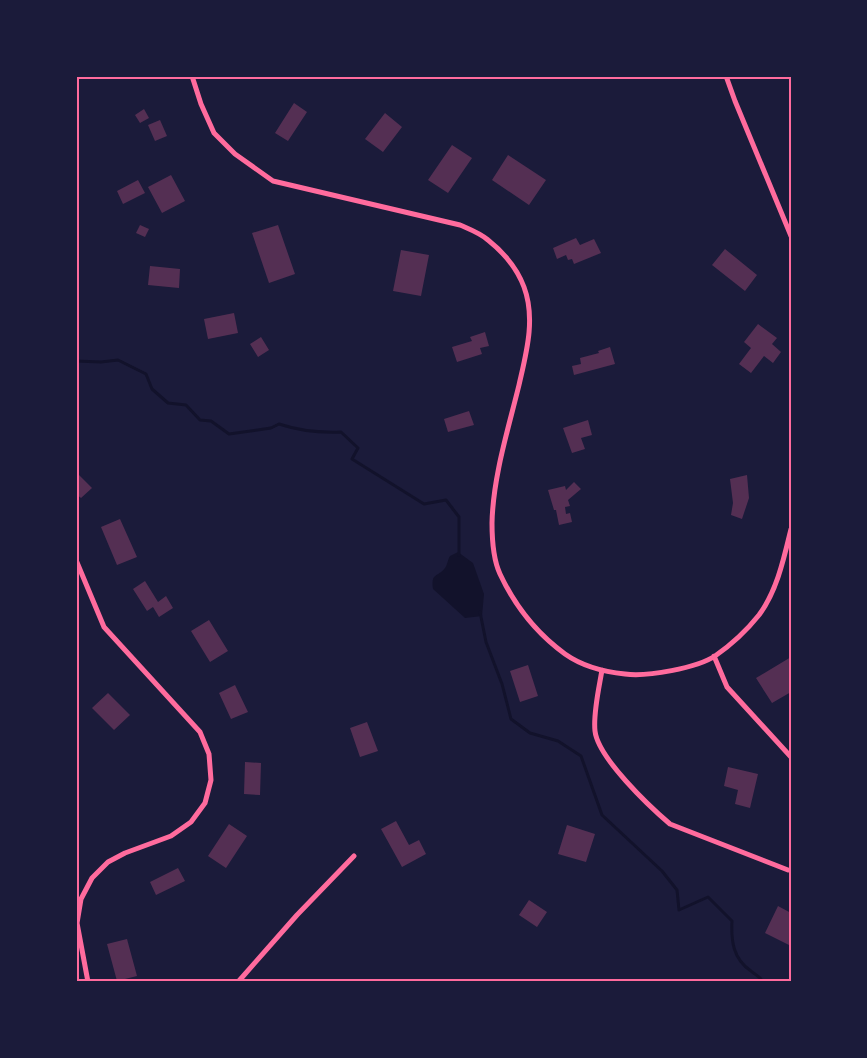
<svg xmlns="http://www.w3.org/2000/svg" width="867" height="1058" viewBox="0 0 867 1058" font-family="'Source Sans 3',sans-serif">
<rect width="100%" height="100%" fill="#1b1b3a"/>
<path fill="#12122b" d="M 458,552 L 473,563 L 484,594 L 482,616 L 465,618 L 433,589 C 431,572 437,578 445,568 C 447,566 448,559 450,556 Z"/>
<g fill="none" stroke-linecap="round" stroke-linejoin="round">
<path stroke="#12122b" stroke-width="3" d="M 76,361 L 101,362 L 118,360 L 146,374 L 152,389 L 168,403 L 186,405 L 200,420 L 211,421 L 229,434 L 271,428 L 279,424 C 300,431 319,433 341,432 L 358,448 L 352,459 L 424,504 L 446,500 L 459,517 L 459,555
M 480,612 L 486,642 L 502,684 L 511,719 L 530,733 L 558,741 L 581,756 L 602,815 L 662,871 L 677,890 L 679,910 L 708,897 L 732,921 C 731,941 733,959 751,971 C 755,975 760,976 763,982"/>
</g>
<path fill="#542f53" d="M 294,103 L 307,112 L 288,141 L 275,133 Z
M 144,109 L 149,118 L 140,123 L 135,115 Z
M 385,113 L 402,127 L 383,152 L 365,139 Z
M 160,120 L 167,136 L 155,141 L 148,125 Z
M 452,145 L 472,158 L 448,193 L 428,180 Z
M 508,155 L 546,180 L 529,205 L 492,180 Z
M 171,175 L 185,201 L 162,213 L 148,187 Z
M 138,180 L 145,193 L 123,204 L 117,191 Z
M 140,225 L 149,229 L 145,237 L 136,233 Z
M 278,225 L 295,274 L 269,283 L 252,233 Z
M 576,238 L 580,245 L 594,239 L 601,253 L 574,264 L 572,259 L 568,260 L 566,255 L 557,259 L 553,248 Z
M 725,249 L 757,275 L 745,291 L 712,265 Z
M 401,250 L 429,255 L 421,296 L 393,291 Z
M 150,266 L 180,269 L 179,288 L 148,285 Z
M 234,313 L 238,333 L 208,339 L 204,319 Z
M 758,324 L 777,338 L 772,344 L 781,352 L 773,363 L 764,356 L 751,373 L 739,364 L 751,348 L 744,342 Z
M 485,332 L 489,346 L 480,348 L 482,354 L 457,362 L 452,347 L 472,341 L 470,337 Z
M 261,337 L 269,350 L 258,357 L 250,344 Z
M 610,347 L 615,364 L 574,375 L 572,366 L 581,364 L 580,358 L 599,353 L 598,351 Z
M 469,411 L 474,425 L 448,432 L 444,419 Z
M 588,420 L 592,435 L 581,438 L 585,449 L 572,453 L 563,428 Z
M 76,472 L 92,488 L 81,498 L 76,494 Z
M 747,475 L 749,498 L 742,519 L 731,515 L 733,503 L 730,479 Z
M 574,482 L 581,489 L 568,500 L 570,506 L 565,507 L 566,514 L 570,513 L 572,522 L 559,525 L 556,510 L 554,510 L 548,490 L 565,486 L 566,490 Z
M 120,519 L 137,557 L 117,565 L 101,527 Z
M 145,581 L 158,602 L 166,596 L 173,608 L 159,617 L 153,607 L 147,611 L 133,589 Z
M 209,620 L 228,651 L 210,662 L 191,631 Z
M 791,657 L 791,692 L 772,703 L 756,678 Z
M 528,665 L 538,696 L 520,702 L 510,671 Z
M 235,685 L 248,712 L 231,719 L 219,693 Z
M 108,693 L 130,715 L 114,730 L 92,708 Z
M 367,722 L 378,751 L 360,757 L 350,728 Z
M 245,762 L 261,763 L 260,795 L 244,794 Z
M 728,767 L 758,774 L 750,808 L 735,804 L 738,790 L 724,786 Z
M 396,821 L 409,845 L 419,840 L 426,854 L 402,867 L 381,829 Z
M 229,824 L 247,836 L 226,868 L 208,856 Z
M 567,825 L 595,834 L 586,862 L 558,854 Z
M 178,868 L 185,881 L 156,895 L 150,882 Z
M 529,900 L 547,912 L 537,927 L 519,915 Z
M 778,906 L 791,913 L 791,946 L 765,933 Z
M 127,939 L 137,976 L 117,981 L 107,944 Z"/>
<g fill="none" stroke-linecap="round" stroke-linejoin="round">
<path stroke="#ff6b9d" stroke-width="5" d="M 192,76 L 201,104 L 214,133 L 235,154 L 273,181 L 460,225 C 469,229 480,233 488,240 C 503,252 517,268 524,287 C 536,319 526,354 519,385 C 508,430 493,477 492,523 C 492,539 493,559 500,574 C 515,606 536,633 565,654 C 582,666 605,672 625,674 C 647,677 697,668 715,656 C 731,645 747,630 759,615 C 777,591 784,558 791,529
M 726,76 L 735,101 L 791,236
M 76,560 L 104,627 L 200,732 L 209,754 L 211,780 L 205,803 L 191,822 L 171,836 L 125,853 L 108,862 L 92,878 L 81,899 L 77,923 L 88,982
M 714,656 L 727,687 L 791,757
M 602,670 C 599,688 593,713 595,731 C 598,758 650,807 670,824 L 788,870
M 238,982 L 297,915 L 354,856"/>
</g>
<rect width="867" height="1058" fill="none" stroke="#1b1b3a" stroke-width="155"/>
<rect x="78" y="78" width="712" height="902" fill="none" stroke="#ff6b9d" stroke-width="2"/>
</svg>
